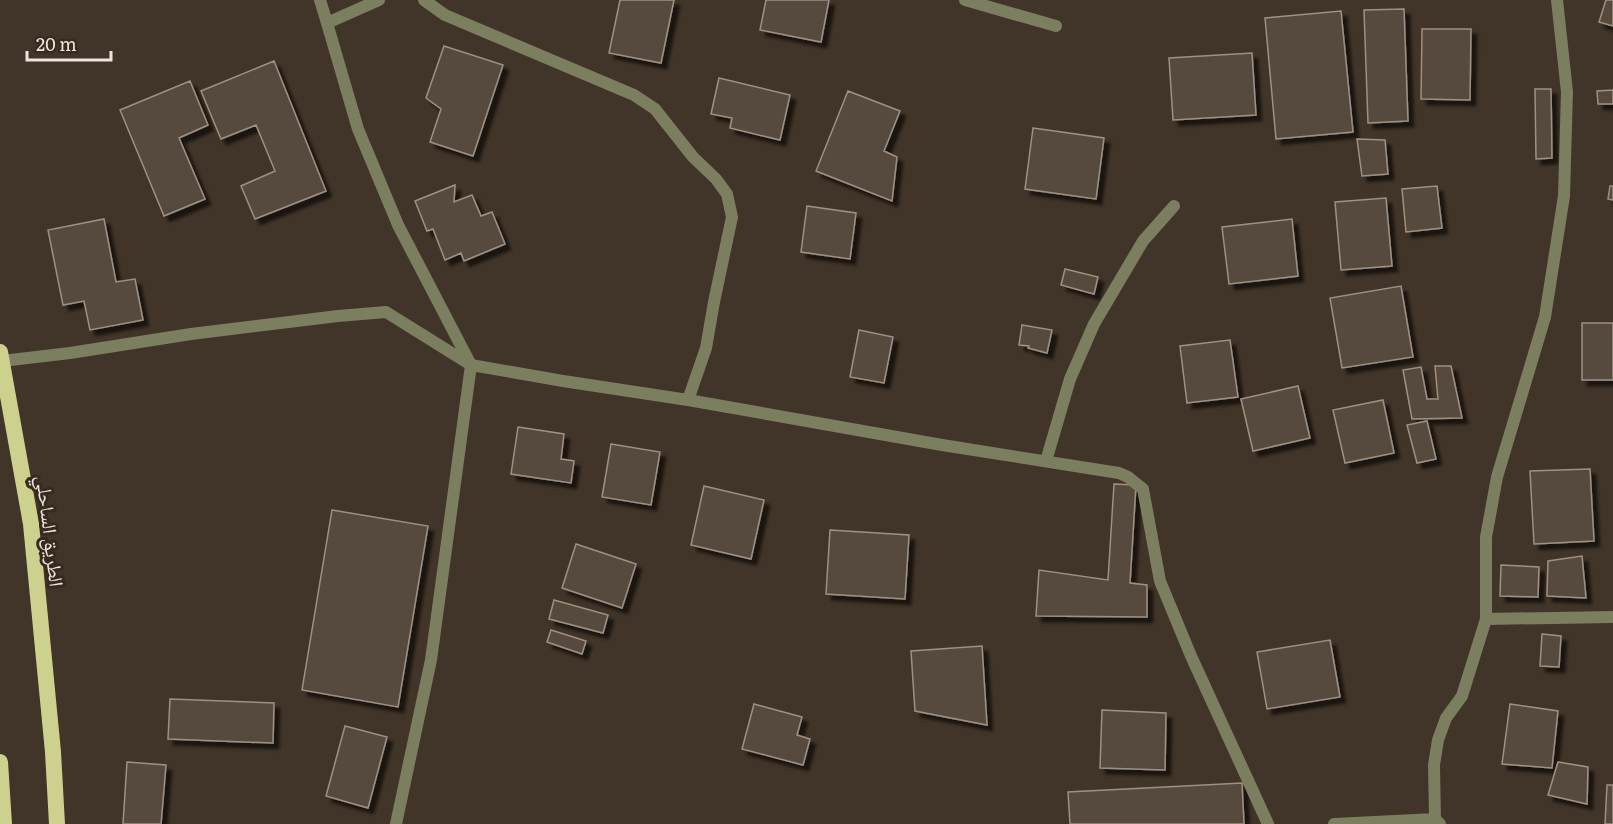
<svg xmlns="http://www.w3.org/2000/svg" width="1613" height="824" viewBox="0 0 1613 824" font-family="Literata,'Noto Naskh Arabic',serif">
<defs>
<filter id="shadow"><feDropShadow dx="5.5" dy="5.5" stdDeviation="1.5" flood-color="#0009"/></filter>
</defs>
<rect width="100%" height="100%" fill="#413428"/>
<path fill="#57493c" stroke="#a09082" stroke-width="1.5" filter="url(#shadow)" d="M 620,0 L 674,0 L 661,63 L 609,53 Z
M 766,0 L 829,0 L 821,42 L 760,30 Z
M 1606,0 L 1613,0 L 1613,26 L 1599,22 Z
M 1404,9 L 1408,121 L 1368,123 L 1364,10 Z
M 1341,11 L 1353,132 L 1276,139 L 1265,18 Z
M 1422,29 L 1471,29 L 1470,100 L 1421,99 Z
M 444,46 L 503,65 L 473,156 L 430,142 L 441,109 L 426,98 Z
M 1252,53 L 1256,115 L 1173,120 L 1169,58 Z
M 274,61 L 326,191 L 255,219 L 241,186 L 275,171 L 256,125 L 221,139 L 201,91 Z
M 719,78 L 790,95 L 780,140 L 730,128 L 732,118 L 711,114 Z
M 190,81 L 208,125 L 179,138 L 205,199 L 164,216 L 120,110 Z
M 1535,89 L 1551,89 L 1552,158 L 1536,159 Z
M 1613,90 L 1613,104 L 1598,104 L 1597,91 Z
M 848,91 L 900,111 L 884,151 L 897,157 L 892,201 L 816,171 Z
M 1033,128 L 1104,138 L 1096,199 L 1025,189 Z
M 1357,139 L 1385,140 L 1388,174 L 1362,176 Z
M 455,185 L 454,202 L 472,195 L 481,216 L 492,212 L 505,244 L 464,261 L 461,253 L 445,260 L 433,229 L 427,231 L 415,201 Z
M 1437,186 L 1442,228 L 1406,232 L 1402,189 Z
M 1610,186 L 1613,186 L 1613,200 L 1608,199 Z
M 1386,198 L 1392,266 L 1341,270 L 1335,202 Z
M 807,206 L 856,213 L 850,259 L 801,252 Z
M 104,219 L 116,282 L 135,279 L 143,320 L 90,330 L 84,301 L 63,305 L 48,230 Z
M 1292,219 L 1298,276 L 1229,284 L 1222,227 Z
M 1065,269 L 1098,277 L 1094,294 L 1061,285 Z
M 1401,286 L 1413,357 L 1342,368 L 1330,298 Z
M 1582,323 L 1613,323 L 1613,380 L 1582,380 Z
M 1022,325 L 1052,330 L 1047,353 L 1028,348 L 1029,346 L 1019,345 Z
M 859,330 L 893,337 L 884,383 L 850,377 Z
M 1230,340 L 1238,397 L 1187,403 L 1180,346 Z
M 1435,366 L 1451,366 L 1462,418 L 1412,419 L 1403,370 L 1421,367 L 1427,399 L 1438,399 Z
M 1298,386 L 1310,438 L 1253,451 L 1241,399 Z
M 1383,400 L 1394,453 L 1345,463 L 1333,410 Z
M 1427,421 L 1436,459 L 1417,463 L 1407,425 Z
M 518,427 L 564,434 L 561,459 L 574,461 L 571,483 L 511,474 Z
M 611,444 L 660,452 L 651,505 L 602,497 Z
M 1590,469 L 1594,541 L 1534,544 L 1530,471 Z
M 1114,484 L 1136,485 L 1130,583 L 1147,585 L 1147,617 L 1036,616 L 1039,570 L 1108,580 Z
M 704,486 L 764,500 L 751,559 L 691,545 Z
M 332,510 L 428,526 L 398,707 L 302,690 Z
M 830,530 L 909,535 L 905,599 L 826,594 Z
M 576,544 L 636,564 L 622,608 L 562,588 Z
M 1582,556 L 1586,598 L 1547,596 L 1548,561 Z
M 1501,565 L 1539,567 L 1538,597 L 1500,596 Z
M 554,600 L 608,615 L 603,633 L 549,619 Z
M 551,630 L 586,641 L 582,654 L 547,642 Z
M 1542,634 L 1561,636 L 1559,667 L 1540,666 Z
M 1330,640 L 1340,697 L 1267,709 L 1257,652 Z
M 982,646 L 987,725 L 915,711 L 911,651 Z
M 170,699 L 274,703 L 273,743 L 168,739 Z
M 754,704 L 802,717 L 797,735 L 810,739 L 803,765 L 742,749 Z
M 1510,704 L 1558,711 L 1552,768 L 1502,764 Z
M 1102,710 L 1166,713 L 1165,770 L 1100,768 Z
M 345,726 L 387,737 L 368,808 L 326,796 Z
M 127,762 L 166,765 L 161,824 L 123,824 Z
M 1558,762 L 1588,767 L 1587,804 L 1548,795 Z
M 1242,783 L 1244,824 L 1070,824 L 1068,792 Z
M 1607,785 L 1613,785 L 1613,824 L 1605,824 Z"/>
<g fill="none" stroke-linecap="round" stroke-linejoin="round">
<path stroke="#7c7e60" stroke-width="12" d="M 320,0 L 327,23 L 379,0
M 424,0 L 445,15 L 634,95 L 655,109 L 693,157 L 716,179 L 727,194 L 732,217 L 714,302 L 706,348 L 688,400
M 965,0 L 1056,26
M 1557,0 L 1567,92 L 1564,196 L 1545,317 L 1497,477 L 1486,537 L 1486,619 L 1613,617
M 2,361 L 70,353 L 191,334 L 338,316 L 386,312 L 471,365 L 398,225 L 358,129 L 327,23
M 1046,461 L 1070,379 L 1094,324 L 1143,241 L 1174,206
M 396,824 L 431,660 L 471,365 L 563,381 L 688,400 L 942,445 L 1119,473 L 1128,477 L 1143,489 L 1160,581 L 1191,656 L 1268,824
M 1334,824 L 1435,819
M 1440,824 L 1435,819 L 1434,765 L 1438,740 L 1446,718 L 1462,696 L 1486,619"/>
<path stroke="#ced18e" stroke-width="16" d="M 0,352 L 31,524 L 53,752 L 57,824
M 0,762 L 4,824"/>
</g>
<g text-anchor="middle" stroke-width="6" stroke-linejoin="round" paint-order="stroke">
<g font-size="20" fill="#ede4dd" stroke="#372a1e">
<text transform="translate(50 531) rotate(83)" y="7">الطريق الساحلي</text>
</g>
</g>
<path d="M27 51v9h84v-9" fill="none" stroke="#ede4dd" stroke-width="3"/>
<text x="36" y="51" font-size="18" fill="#ede4dd" stroke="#372a1e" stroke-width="4.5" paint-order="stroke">20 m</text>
</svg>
